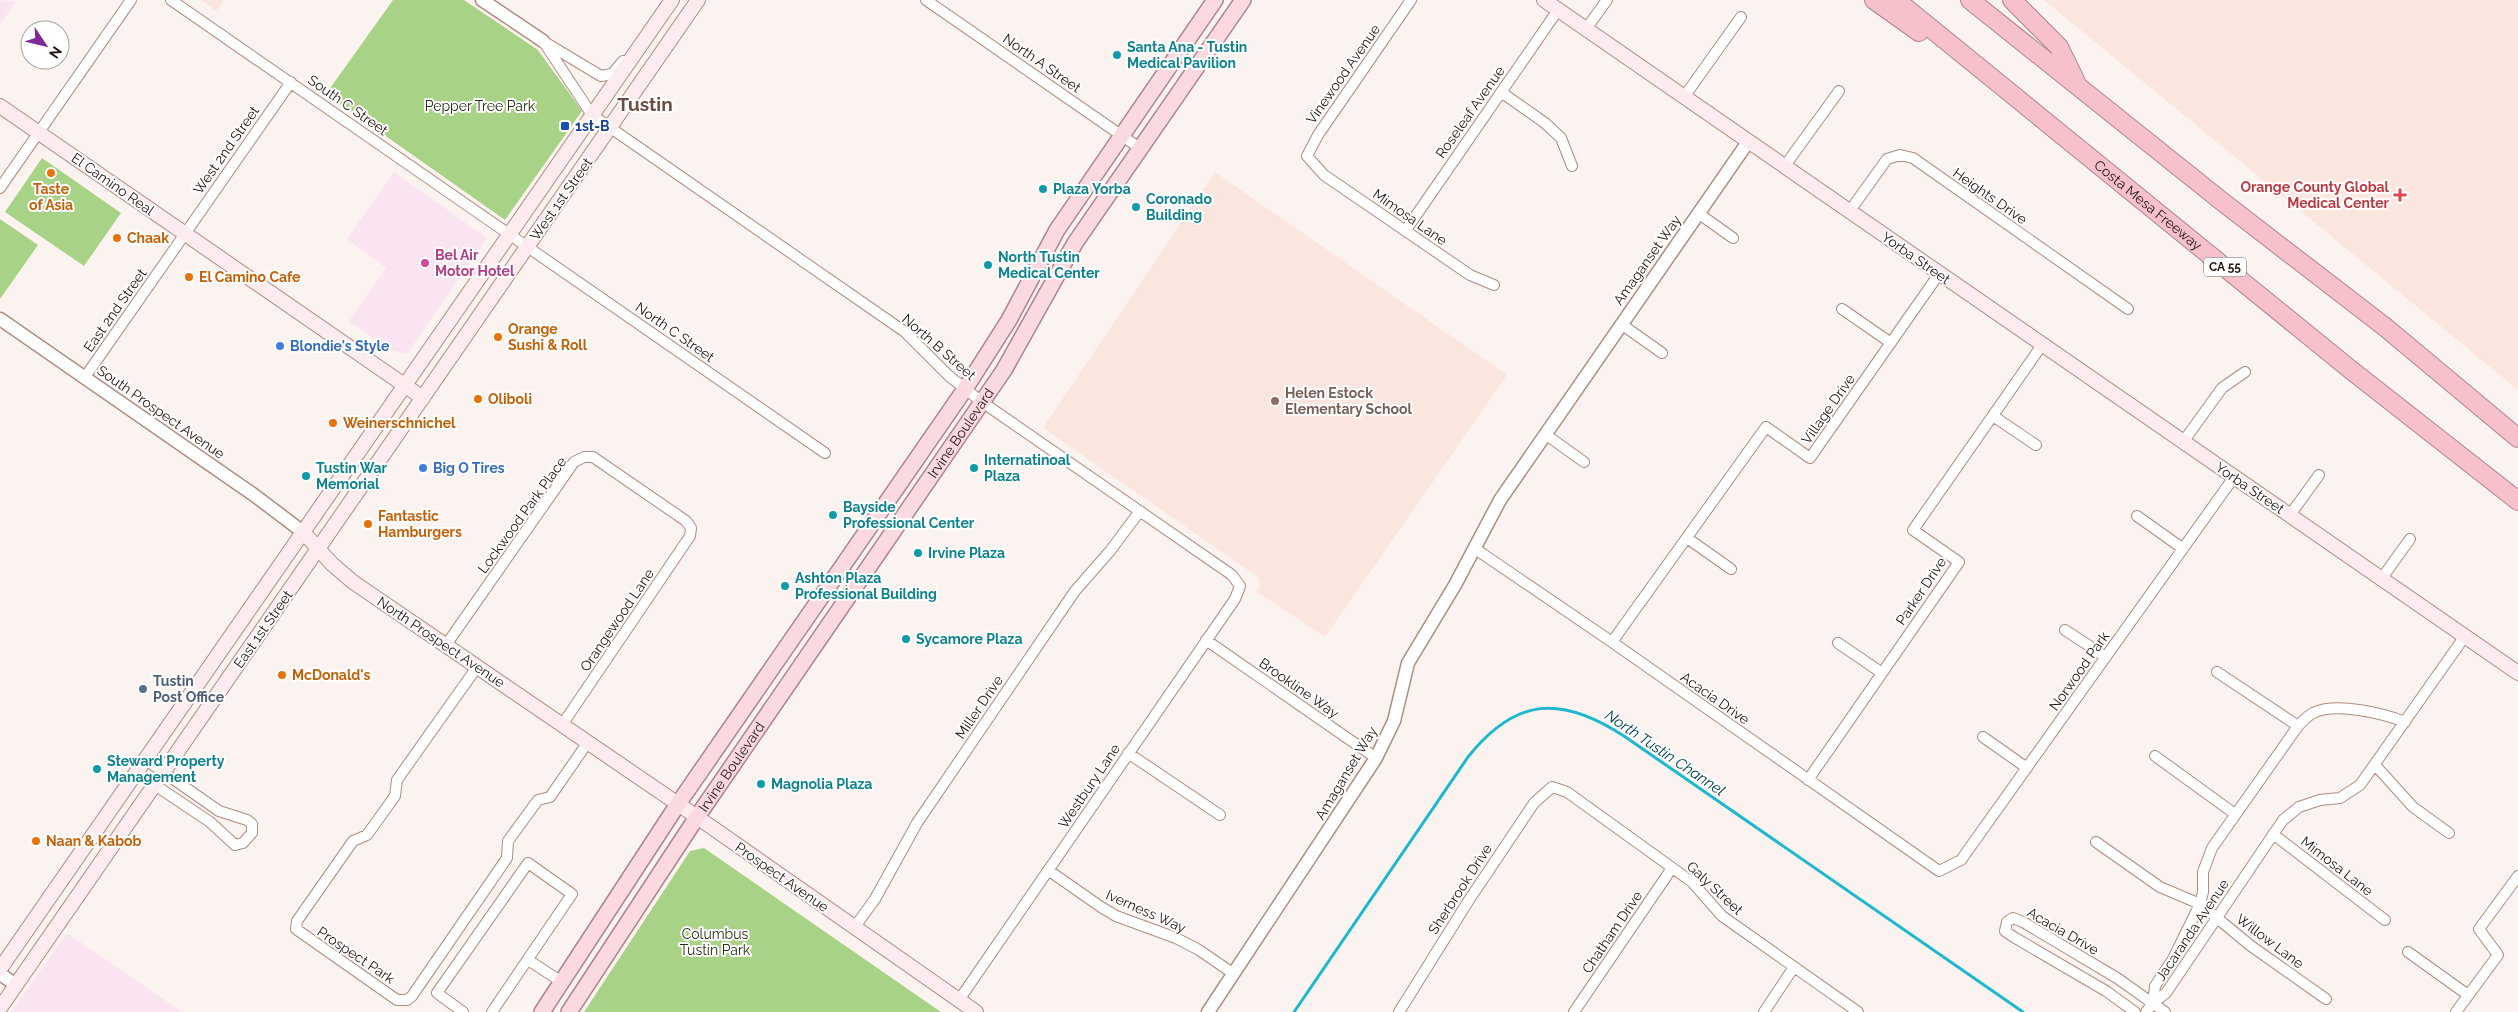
<svg xmlns="http://www.w3.org/2000/svg" width="2518" height="1012" viewBox="0 0 2518 1012" font-family="Raleway,sans-serif">
<rect width="100%" height="100%" fill="#fbf3f0"/>
<path fill="#fae4f1" d="M 0,0 L 16,2 L 0,24 Z
M 394,172 L 487,238 L 407,354 L 391,350 L 349,321 L 386,268 L 347,239 Z
M 67,933 L 86,946 L 182,1012 L 11,1012 Z"/>
<path fill="#fae6df" d="M 201,0 L 224,0 L 216,11 Z
M 2044,0 L 2518,0 L 2518,390 Z
M 1215,172 L 1507,375 L 1325,637 L 1257,592 L 1260,586 L 1258,577 L 1043,428 Z"/>
<path fill="#a8d285" d="M 393,0 L 464,0 L 538,50 L 582,111 L 505,220 L 326,94 Z
M 42,158 L 121,213 L 84,266 L 5,212 Z
M 0,219 L 38,245 L 0,299 Z
M 704,848 L 941,1012 L 584,1012 L 690,851 Z"/>
<g fill="none" stroke-linecap="round" stroke-linejoin="round">
<path stroke="#1db7cf" stroke-width="3" d="M 1294,1012 L 1468,757 C 1516,697 1561,695 1624,736 L 2023,1012"/>
<defs>
<path id="minor" d="M 171,0 L 825,453
M 926,0 L 1141,149
M 1411,0 L 1318,135 L 1307,156 L 1324,175 L 1470,275 L 1494,285
M 1586,29 L 1607,0
M 543,41 L 592,115 L 905,332 L 949,376 L 982,402 L 1232,575 L 1240,586 L 1235,599 L 959,1000
M 546,43 L 601,76 L 612,74 L 623,61
M 1501,92 L 1545,123 L 1561,138 L 1572,166
M 1684,97 L 1741,17
M 1784,167 L 1839,91
M 0,188 L 131,0
M 1849,212 L 1887,159 L 1900,155 L 1913,158 L 2128,309
M 1698,213 L 1733,238
M 1406,230 L 1558,10
M 1842,309 L 1891,343
M 1621,324 L 1662,353
M 85,377 L 291,82
M 1993,416 L 2036,445
M 1545,434 L 1584,462
M 2183,442 L 2222,388 L 2245,372
M 2290,515 L 2319,475
M 2137,516 L 2182,548
M 1687,538 L 1731,569
M 1474,548 L 1612,642 L 1939,871 L 1961,860 L 2234,477
M 2382,578 L 2410,539
M 2065,630 L 2106,657
M 1206,640 L 1376,758
M 1612,642 L 1766,427 L 1810,458 L 1939,274
M 1838,643 L 1882,673
M 446,645 L 574,462 L 584,457 L 593,457 L 686,521 L 691,528 L 690,536 L 562,725
M 477,667 L 397,780 L 395,796 L 367,835 L 353,841 L 297,921 L 296,929 L 397,1000 L 407,1000 L 412,996 L 507,858 L 508,841 L 538,800 L 550,797 L 588,742
M 2217,672 L 2298,726
M 1983,737 L 2027,768
M 1128,753 L 1220,815
M 2155,756 L 2235,814
M 2375,765 L 2413,807 L 2449,833
M 137,773 L 210,822 L 235,845 L 243,843 L 252,833 L 252,824 L 247,820 L 219,811 L 146,760
M 1808,780 L 1959,562 L 1913,530 L 2042,345
M 2273,834 L 2385,920
M 2096,842 L 2160,887 L 2200,904 L 2251,946 L 2326,999
M 1048,870 L 1101,907 L 1116,916 L 1176,938 L 1199,950 L 1234,974
M 854,928 L 875,899 L 917,823 L 1075,591 L 1110,551 L 1140,511
M 2408,952 L 2468,995
M 528,960 L 562,982
M 2153,1003 L 2155,986 L 2173,959 L 2200,904 L 2203,892 L 2203,872 L 2212,848 L 2298,726 C 2303,721 2307,716 2313,713 C 2336,702 2382,713 2405,722
M 463,1012 L 437,993 L 528,863 L 572,894 L 492,1012
M 1399,1012 L 1469,900 L 1534,803 L 1552,787 L 1567,792 L 1692,882 L 1722,916 L 1858,1012
M 1574,1012 L 1672,868
M 1764,1012 L 1794,967
M 2135,1012 L 2106,991 L 2012,936 L 2005,931 L 2007,922 L 2013,918 L 2023,922 L 2117,978 L 2165,1012
M 2146,1012 L 2153,1003 L 2166,993 L 2283,820 L 2299,807 L 2320,800 L 2340,798 L 2360,785 L 2465,636
M 2456,1012 L 2498,955 L 2479,929 L 2518,876"/>
<path id="tertiary" d="M 482,0 L 543,41
M 0,319 L 254,495 L 303,532
M 0,974 L 16,985
M 1208,1012 L 1376,758 L 1394,721 L 1408,663 L 1455,585 L 1500,500 L 1748,142"/>
<path id="secondary" d="M 1544,0 L 2518,673
M 0,106 L 423,398
M 303,532 L 332,564 L 353,582 L 697,817 L 976,1012
M 0,969 L 672,0
M 0,1008 L 698,0"/>
<g id="primary">
<path d="M 542,1012 L 678,804 L 965,389 L 1009,320 L 1057,230 L 1215,0"/>
<path id="s1" d="M 569,1012 L 697,817 L 1004,370 L 1075,243 L 1243,0"/>
</g>
<g id="motorway">
<path d="M 1874,0 L 1919,32"/>
<path id="s2" d="M 1896,0 L 2351,370 L 2518,501"/>
<path d="M 1970,0 L 2224,203 L 2385,327 L 2518,438"/>
<path d="M 2012,0 L 2059,47 L 2076,82"/>
</g>
</defs>
<use href="#minor" stroke="#b08c7e" stroke-width="12"/>
<use href="#tertiary" stroke="#b08c7e" stroke-width="15"/>
<use href="#secondary" stroke="#b08c7e" stroke-width="16"/>
<use href="#primary" stroke="#ad858a" stroke-width="18"/>
<use href="#motorway" stroke="#ad858a" stroke-width="20"/>
<use href="#minor" stroke="#fff" stroke-width="10"/>
<use href="#tertiary" stroke="#fff" stroke-width="12"/>
<use href="#secondary" stroke="#fdecef" stroke-width="14"/>
<use href="#primary" stroke="#fadae0" stroke-width="15"/>
<use href="#motorway" stroke="#f7c1cb" stroke-width="18"/>
</g>
<g fill="#0f9aa8" stroke="#fff" stroke-width="2">
<circle cx="1117" cy="55" r="5"/>
<circle cx="1043" cy="189" r="5"/>
<circle cx="1136" cy="207" r="5"/>
<circle cx="988" cy="265" r="5"/>
<circle cx="974" cy="468" r="5"/>
<circle cx="306" cy="476" r="5"/>
<circle cx="833" cy="515" r="5"/>
<circle cx="918" cy="553" r="5"/>
<circle cx="785" cy="586" r="5"/>
<circle cx="906" cy="639" r="5"/>
<circle cx="97" cy="769" r="5"/>
<circle cx="761" cy="784" r="5"/>
</g>
<rect fill="#1a4fb4" stroke="#fff" stroke-width="2" x="560" y="121" width="10" height="10" rx="2.5"/>
<g fill="#e8710a" stroke="#fff" stroke-width="2">
<circle cx="51" cy="173" r="5"/>
<circle cx="117" cy="238" r="5"/>
<circle cx="189" cy="277" r="5"/>
<circle cx="498" cy="337" r="5"/>
<circle cx="478" cy="399" r="5"/>
<circle cx="333" cy="423" r="5"/>
<circle cx="368" cy="524" r="5"/>
<circle cx="282" cy="675" r="5"/>
<circle cx="36" cy="841" r="5"/>
</g>
<path fill="#e0444e" stroke="#fff" stroke-width="2" d="M2397.5 187.5h5v5h5v5h-5v5h-5v-5h-5v-5h5z"/>
<circle fill="#d1479c" stroke="#fff" stroke-width="2" cx="425" cy="263" r="5"/>
<g fill="#3f7fe0" stroke="#fff" stroke-width="2">
<circle cx="280" cy="346" r="5"/>
<circle cx="423" cy="468" r="5"/>
</g>
<circle fill="#8d6e63" stroke="#fff" stroke-width="2" cx="1275" cy="401" r="5"/>
<circle fill="#5c6f8a" stroke="#fff" stroke-width="2" cx="143" cy="689" r="5"/>
<g text-anchor="middle" stroke-width="4" stroke-linejoin="round" paint-order="stroke">
<rect fill="#fff" stroke="#655b58" stroke-width="1" x="2204" y="257.5" width="42" height="19" rx="4"/>
<g font-size="12" font-weight="bold" fill="#231510">
<text x="2225" y="271">CA 55</text>
</g>
<g font-size="14" font-weight="bold" fill="#0d838f" stroke="#fff" text-anchor="start">
<text x="1127" y="52">Santa Ana - Tustin<tspan x="1127" dy="16">Medical Pavilion</tspan></text>
<text x="1053" y="194">Plaza Yorba</text>
<text x="1146" y="204">Coronado<tspan x="1146" dy="16">Building</tspan></text>
<text x="998" y="262">North Tustin<tspan x="998" dy="16">Medical Center</tspan></text>
<text x="984" y="465">Internatinoal<tspan x="984" dy="16">Plaza</tspan></text>
<text x="316" y="473">Tustin War<tspan x="316" dy="16">Memorial</tspan></text>
<text x="843" y="512">Bayside<tspan x="843" dy="16">Professional Center</tspan></text>
<text x="928" y="558">Irvine Plaza</text>
<text x="795" y="583">Ashton Plaza<tspan x="795" dy="16">Professional Building</tspan></text>
<text x="916" y="644">Sycamore Plaza</text>
<text x="107" y="766">Steward Property<tspan x="107" dy="16">Management</tspan></text>
<text x="771" y="789">Magnolia Plaza</text>
</g>
<g font-size="14" fill="#231510" stroke="#fff">
<text transform="translate(1042 63) rotate(35)" y="5">North A Street</text>
<text transform="translate(1343 74) rotate(-55)" y="5">Vinewood Avenue</text>
<text transform="translate(348 105) rotate(35)" y="5">South C Street</text>
<text transform="translate(1470 112) rotate(-55)" y="5">Roseleaf Avenue</text>
<text transform="translate(226 150) rotate(-55)" y="5">West 2nd Street</text>
<text transform="translate(113 184) rotate(35)" y="5">El Camino Real</text>
<text transform="translate(1990 196) rotate(35)" y="5">Heights Drive</text>
<text transform="translate(561 199) rotate(-55)" y="5">West 1st Street</text>
<text dy="5" stroke="none"><textPath href="#s2" startOffset="325">Costa Mesa Freeway</textPath></text>
<text transform="translate(1410 217) rotate(35)" y="5">Mimosa Lane</text>
<text transform="translate(1916 258) rotate(35)" y="5">Yorba Street</text>
<text transform="translate(1647 260) rotate(-55)" y="5">Amaganset Way</text>
<text transform="translate(115 310) rotate(-55)" y="5">East 2nd Street</text>
<text transform="translate(675 332) rotate(35)" y="5">North C Street</text>
<text transform="translate(939 347) rotate(41)" y="5">North B Street</text>
<text transform="translate(1828 409) rotate(-55)" y="5">Village Drive</text>
<text transform="translate(161 412) rotate(35)" y="5">South Prospect Avenue</text>
<text dy="5" stroke="none"><textPath href="#s1" startOffset="699">Irvine Boulevard</textPath></text>
<text transform="translate(2250 488) rotate(34)" y="5">Yorba Street</text>
<text transform="translate(522 515) rotate(-54)" y="5">Lockwood Park Place</text>
<text transform="translate(1921 591) rotate(-56)" y="5">Parker Drive</text>
<text transform="translate(617 620) rotate(-56)" y="5">Orangewood Lane</text>
<text transform="translate(263 629) rotate(-55)" y="5">East 1st Street</text>
<text transform="translate(441 642) rotate(34)" y="5">North Prospect Avenue</text>
<text transform="translate(2079 671) rotate(-55)" y="5">Norwood Park</text>
<text transform="translate(1299 688) rotate(35)" y="5">Brookline Way</text>
<text transform="translate(1715 698) rotate(35)" y="5">Acacia Drive</text>
<text transform="translate(979 707) rotate(-56)" y="5">Miller Drive</text>
<text dy="5" stroke="none"><textPath href="#s1" startOffset="294">Irvine Boulevard</textPath></text>
<text transform="translate(1346 773) rotate(-59)" y="5">Amaganset Way</text>
<text transform="translate(1089 786) rotate(-56)" y="5">Westbury Lane</text>
<text transform="translate(2337 866) rotate(38)" y="5">Mimosa Lane</text>
<text transform="translate(782 877) rotate(35)" y="5">Prospect Avenue</text>
<text transform="translate(1715 888) rotate(43)" y="5">Galy Street</text>
<text transform="translate(1460 889) rotate(-57)" y="5">Sherbrook Drive</text>
<text transform="translate(1146 911) rotate(24)" y="5">Iverness Way</text>
<text transform="translate(2192 930) rotate(-56)" y="5">Jacaranda Avenue</text>
<text transform="translate(2063 931) rotate(30)" y="5">Acacia Drive</text>
<text transform="translate(1612 932) rotate(-56)" y="5">Chatham Drive</text>
<text transform="translate(2270 941) rotate(37)" y="5">Willow Lane</text>
<text transform="translate(356 955) rotate(34)" y="5">Prospect Park</text>
</g>
<g font-size="14" fill="#213311" stroke="#fff">
<text x="480" y="111">Pepper Tree Park</text>
<text x="715" y="939">Columbus<tspan x="715" dy="16">Tustin Park</tspan></text>
</g>
<g font-size="14" font-weight="bold" fill="#164399" stroke="#fff" text-anchor="start">
<text x="575" y="131">1st-B</text>
</g>
<g font-size="14" font-weight="bold" fill="#be3a42" stroke="#fff" text-anchor="end">
<text x="2389" y="192">Orange County Global<tspan x="2389" dy="16">Medical Center</tspan></text>
</g>
<g font-size="14" font-weight="bold" fill="#c56008" stroke="#fff" text-anchor="start">
<text x="51" y="194" text-anchor="middle">Taste<tspan x="51" dy="16">of Asia</tspan></text>
<text x="127" y="243">Chaak</text>
<text x="199" y="282">El Camino Cafe</text>
<text x="508" y="334">Orange<tspan x="508" dy="16">Sushi &amp; Roll</tspan></text>
<text x="488" y="404">Oliboli</text>
<text x="343" y="428">Weinerschnichel</text>
<text x="378" y="521">Fantastic<tspan x="378" dy="16">Hamburgers</tspan></text>
<text x="292" y="680">McDonald's</text>
<text x="46" y="846">Naan &amp; Kabob</text>
</g>
<g font-size="14" font-weight="bold" fill="#b23c85" stroke="#fff" text-anchor="start">
<text x="435" y="260">Bel Air<tspan x="435" dy="16">Motor Hotel</tspan></text>
</g>
<g font-size="14" font-weight="bold" fill="#366cbe" stroke="#fff" text-anchor="start">
<text x="290" y="351">Blondie's Style</text>
<text x="433" y="473">Big O Tires</text>
</g>
<g font-size="14" font-weight="bold" fill="#785e54" stroke="#fff" text-anchor="start">
<text x="1285" y="398">Helen Estock<tspan x="1285" dy="16">Elementary School</tspan></text>
</g>
<g font-size="14" font-weight="bold" fill="#4e5e75" stroke="#fff" text-anchor="start">
<text x="153" y="686">Tustin<tspan x="153" dy="16">Post Office</tspan></text>
</g>
<g font-size="15" font-style="italic" fill="#02434d" stroke="#fff">
<text transform="translate(1665 753) rotate(34)" y="5">North Tustin Channel</text>
</g>
<g font-size="19" font-weight="bold" fill="#6d4d41" stroke="#fff">
<text x="645" y="111">Tustin</text>
</g>
</g>
<g transform="translate(45 45) rotate(125)"><circle r="24" fill="#ffffff" stroke="#a7a19f"/>
<path d="M0-4L9 19L0 12L-9 19Z" fill="#802a99"/>
<text y="-8" font-size="14" font-weight="bold" text-anchor="middle" fill="#231510">N</text>
</g>
</svg>
